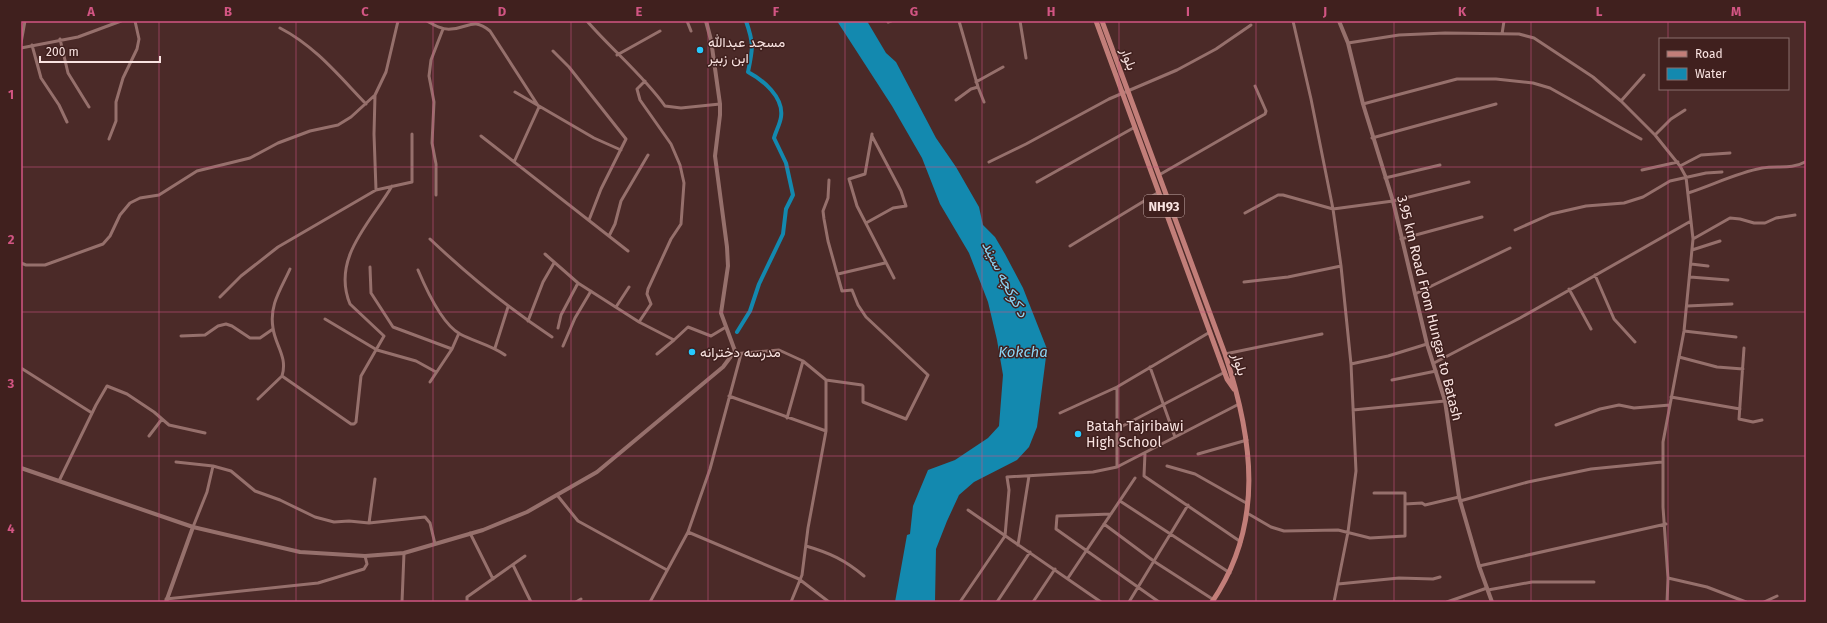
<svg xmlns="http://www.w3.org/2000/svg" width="1827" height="623" viewBox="0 0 1827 623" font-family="'Fira Sans',Vazirmatn,sans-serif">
<rect width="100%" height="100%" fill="#4b2a28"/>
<path fill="#1389af" d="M 837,21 L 867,21 L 886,53 L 896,62 L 936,138 L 956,167 L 979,207 L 983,225 L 995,237 L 1005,254 L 1023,288 L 1047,349 L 1037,427 L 1029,447 L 1017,460 L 974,482 L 959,495 L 947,521 L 936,549 L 935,602 L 895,602 L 907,535 L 910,534 L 913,506 L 928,470 L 955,460 L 988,438 L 999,426 L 1003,375 L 997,340 L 988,302 L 969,253 L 940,204 L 922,158 L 892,106 Z"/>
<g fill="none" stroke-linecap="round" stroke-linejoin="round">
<path stroke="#1389af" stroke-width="4" d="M 737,332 L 750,311 L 759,284 L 783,234 L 786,209 L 793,195 L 786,163 L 774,138 C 776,131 780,124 781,117 C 784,97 763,80 748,72 C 753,48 754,44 746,21"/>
<path stroke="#96706c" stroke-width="3" d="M 427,21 C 434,25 442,30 451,29 C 469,28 473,17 490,31 L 539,107 L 514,162
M 587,21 C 612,50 643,75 665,106 L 681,108 L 720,104
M 687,21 L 691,31
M 959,21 L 978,87 L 984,102
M 1020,21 L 1026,58
M 1293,21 L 1311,99 L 1333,209 L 1341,266 L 1351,364 L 1356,471 L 1348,532 L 1334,602
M 888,22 L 891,21
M 280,28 C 315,46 339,76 366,104
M 1502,34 L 1504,21
M 60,39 L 68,73 L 89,107
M 21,43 L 25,21
M 1348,43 L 1399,35 L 1445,33 L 1519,34 L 1534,38 L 1593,77 L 1621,101 L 1655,135 L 1680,166 L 1686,177 L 1693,239 L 1684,331 L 1663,442 L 1663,507 L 1668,578 L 1667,602
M 32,45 L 41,78 L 59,105 L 67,122
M 21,48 L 78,37 L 121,21
M 553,51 L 569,67 L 626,139 L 601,189 L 589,220
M 617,55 L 660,31
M 645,81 L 637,89 L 640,100 L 671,144 L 680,165 L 684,183 L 681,224 L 671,239 L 648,289 L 647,294 L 651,304 L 639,322 L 674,340 L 688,327 L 711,336 L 726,327
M 976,82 L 1003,67
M 515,92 L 594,138 L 621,150
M 375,95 L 374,134 L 376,190
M 956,100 L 971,89 L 978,87
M 1621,101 L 1644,75
M 1363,104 L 1457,79 L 1496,79 L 1533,83 L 1550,88 L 1641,139
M 872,134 L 865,174 L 849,179 L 857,206 L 894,278
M 1655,135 L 1671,119 L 1685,110
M 481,136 L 628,251
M 1372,138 L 1496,104
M 109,139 L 116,121 L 116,102 L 123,78 L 137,49 L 139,39 L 135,21
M 989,162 L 1026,144 L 1109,99 L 1177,70 L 1216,49 L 1251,25
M 1680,166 L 1701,155 L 1730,153
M 1642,170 L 1678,162
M 1159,175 L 1265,114 L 1266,111 L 1255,86
M 1385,178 L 1440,165
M 1037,182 L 1135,127
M 1688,193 C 1713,185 1736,173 1762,168 C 1777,165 1791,170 1805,162
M 436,195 L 436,164 L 432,143 L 434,102 L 429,76 L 431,60 L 443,29
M 1245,213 L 1278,195 L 1283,195 L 1333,209 L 1393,201 L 1469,182
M 866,223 L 893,208 L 906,206 L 901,191 L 872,136
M 1515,230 L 1551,214 L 1586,206 L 1624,203 L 1643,197 L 1670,181 L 1706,173 L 1722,172
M 609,236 L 615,224 L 621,201 L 648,155
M 430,239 C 468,275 508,308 552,337
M 1401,239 L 1482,217
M 1693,239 L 1730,218 L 1740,219 L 1754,223 L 1765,223 L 1776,218 L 1795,215
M 1070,246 L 1159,192
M 1692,250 L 1720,241
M 545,254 L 578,283 L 639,322
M 21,263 L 26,265 L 45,265 L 103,244 L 110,236 L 120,215 L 130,203 L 140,198 L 159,195 L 197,171 L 250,158 L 278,143 L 310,131 L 338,125 L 351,117 L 375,95 L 386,72 L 398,21
M 1691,264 L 1708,266
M 370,267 L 371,293 L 393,327 L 452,349
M 418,270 C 426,289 442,324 460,334 C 475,342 491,345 505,355
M 838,274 L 885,263
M 1595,275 L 1614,319 L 1635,342
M 1690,277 L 1728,280
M 1244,282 L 1288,277 L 1341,266
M 1569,289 L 1591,329
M 1415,294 L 1510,248
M 220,297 L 241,276 L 278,247 L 376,190 L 412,182 L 412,134
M 1687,306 L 1732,304
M 616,307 L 629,287
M 325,319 L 377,350 L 416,361 L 436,372
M 528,321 L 543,282 L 554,263
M 558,328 L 561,315 L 578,283
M 1684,331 L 1736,337
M 181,336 L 205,335 L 218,326 L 226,324 L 232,326 L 250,338 L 260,338 L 273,329
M 563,346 L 575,318 L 591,291
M 495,348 L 508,307
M 1744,348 L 1739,419 L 1753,422 L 1762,420
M 657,354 L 674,340
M 733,354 L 779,350 L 803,361 L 826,380 L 826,431 L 808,528 L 802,575 L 791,602
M 1225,354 L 1322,334
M 1679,357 L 1717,367 L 1743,369
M 1434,363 L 1520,318 L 1691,221
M 1351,364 L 1388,356 L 1427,344
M 1150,367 L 1175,437
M 21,368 L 92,413
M 282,376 L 351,424 L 354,424 L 356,422 L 361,376 L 384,336 L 350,304 C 331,258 371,222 392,186
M 826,380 L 862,385 L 863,386 L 863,402 L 906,419 L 928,375 L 866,317 L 858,305 L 852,290 L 842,291 L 828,241 L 824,219 L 823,211 L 828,198 L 829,180
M 1392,380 L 1436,371
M 430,382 L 452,349 L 459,333
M 1117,387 L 1117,467
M 729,396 L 826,431
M 1671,397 L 1740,409
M 258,399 L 282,376 C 288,357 275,345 273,328 C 269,305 281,289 290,269
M 1353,410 L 1445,401
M 1060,413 L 1117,387 L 1210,332
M 787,418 L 803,361
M 1556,425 L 1600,409 L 1619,405 L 1634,408 L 1670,405
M 1117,429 L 1225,372
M 149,436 L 162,419
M 1145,453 L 1144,476 L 1241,542
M 1198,454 L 1247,440
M 176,462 L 213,466 L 231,471 L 255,491 L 280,500 L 315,517 L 334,522 L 349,521 L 369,523 L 425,517 L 430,523 L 435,544
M 1167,466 L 1195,474 L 1248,504
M 59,481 L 96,405 L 107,386 L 127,394 L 154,412 L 169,425 L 205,433
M 557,495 L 578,521 L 667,570
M 1120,501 L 1230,573
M 1460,501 L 1528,482 L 1591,469 L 1662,462
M 1405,504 L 1422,503 L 1425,505 L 1459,497
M 968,510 L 1101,602
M 1247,513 L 1271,527 L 1284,531 L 1338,530 L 1370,538 L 1405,536 L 1405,493 L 1374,493
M 1111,514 L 1057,516 L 1056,529 L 1159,602
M 369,523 L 375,479
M 1104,524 L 1155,562 L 1214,600
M 193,527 L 207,492 L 213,466
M 688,532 L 799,579 L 829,602
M 470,533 L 493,579
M 1018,545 L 1029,476
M 806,546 C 830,553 845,560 864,576
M 513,565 L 531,602
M 1479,566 L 1666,524
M 1068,578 L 1135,478
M 1668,578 L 1707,587 L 1746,602
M 1338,584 L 1399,578 L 1433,579 L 1440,577
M 1488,590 L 1532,582 L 1594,582
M 166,599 L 318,583 L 364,569 L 367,564 L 365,556
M 402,602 L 404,553
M 467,602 L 467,597 L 525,556
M 576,602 L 581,599
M 650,602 L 688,532 L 710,469 L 741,354
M 960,602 L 1005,536 L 1009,490 L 1007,477 L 1093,472 L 1117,467 L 1239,404
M 997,602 L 1030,552
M 1033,602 L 1055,569
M 1129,602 L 1188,505
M 1447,602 L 1487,588
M 1764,602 L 1777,596"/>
<path stroke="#96706c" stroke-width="4" d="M 1339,21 L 1348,43 L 1363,104 L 1393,201 L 1427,344 L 1445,401 L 1459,497 L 1479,566 L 1492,602
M 21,468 L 193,527 L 300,552 L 365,556 L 404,553 L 483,530 L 527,512 L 597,472 L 723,367 L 735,351 L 721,313 L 728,266 L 727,247 L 715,156 L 720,115 L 720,104 L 711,40 L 706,21
M 166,602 L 193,527"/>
<path stroke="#c27e79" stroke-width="5" d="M 1096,21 L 1227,379 L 1234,389
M 1102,21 L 1225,354 C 1253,439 1265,524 1212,602"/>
</g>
<path fill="none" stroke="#d25583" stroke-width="1" stroke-opacity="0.55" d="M 159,21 L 159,602M 296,21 L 296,602M 433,21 L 433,602M 571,21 L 571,602M 708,21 L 708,602M 845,21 L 845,602M 982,21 L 982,602M 1119,21 L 1119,602M 1256,21 L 1256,602M 1394,21 L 1394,602M 1531,21 L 1531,602M 1668,21 L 1668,39M 1668,89 L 1668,602M 21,167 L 1806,167M 21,312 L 1806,312M 21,456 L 1806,456"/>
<g fill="#26c9fe" stroke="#40201e" stroke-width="1.5">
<circle cx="700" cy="50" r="4"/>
<circle cx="692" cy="352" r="4"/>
<circle cx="1078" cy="434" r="4"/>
</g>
<g text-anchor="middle" stroke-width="3" stroke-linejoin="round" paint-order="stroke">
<rect fill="#40201e" stroke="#c2a8a6" stroke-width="1" x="1144" y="195" width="40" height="22" rx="3"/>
<g font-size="13" font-weight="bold" fill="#f9e3e1">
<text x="1164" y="211">NH93</text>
</g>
<g font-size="14" fill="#f9e3e1" stroke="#40201e" text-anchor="start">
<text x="708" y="47">مسجد عبدالله<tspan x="708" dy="16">ابن زبیر</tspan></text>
<text x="700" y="357">مدرسه دخترانه</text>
<text x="1086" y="431">Batah Tajribawi<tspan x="1086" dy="16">High School</tspan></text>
</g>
<g font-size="14" fill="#f9e3e1" stroke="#40201e">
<text transform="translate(1129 59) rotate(70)" y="5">بلوار</text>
<text transform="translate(1430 308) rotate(76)" y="5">3.95 km Road From Hungar to Batash</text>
<text transform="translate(1240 364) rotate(74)" y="5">بلوار</text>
</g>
<g font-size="15" font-style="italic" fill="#8bd3f2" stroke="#40201e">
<text transform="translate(1005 279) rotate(63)" y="5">د کوکچه سیند</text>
<text x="1023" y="357">Kokcha</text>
</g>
</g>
<rect width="1827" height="623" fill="none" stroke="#40201e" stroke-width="44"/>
<rect x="1659" y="38" width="130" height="52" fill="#40201e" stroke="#8a6e6c"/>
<rect x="1667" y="51" width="20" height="6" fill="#c27e79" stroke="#8a6e6c"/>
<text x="1695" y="58" font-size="12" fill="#f9e3e1">Road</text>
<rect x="1667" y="68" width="20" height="12" fill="#1389af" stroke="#8a6e6c"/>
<text x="1695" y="78" font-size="12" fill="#f9e3e1">Water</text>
<path d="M40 56v6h120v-6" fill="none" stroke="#f9e3e1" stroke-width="2"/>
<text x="46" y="56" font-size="12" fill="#f9e3e1" stroke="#40201e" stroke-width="3" paint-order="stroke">200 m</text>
<rect x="22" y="22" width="1783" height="579" fill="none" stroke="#d25583" stroke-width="1.5"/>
<g font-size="13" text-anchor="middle" font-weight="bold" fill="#d25583">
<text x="91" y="16">A</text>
<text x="228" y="16">B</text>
<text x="365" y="16">C</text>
<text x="502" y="16">D</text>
<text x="639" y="16">E</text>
<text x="776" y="16">F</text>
<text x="914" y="16">G</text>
<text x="1051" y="16">H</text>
<text x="1188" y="16">I</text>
<text x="1325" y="16">J</text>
<text x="1462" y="16">K</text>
<text x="1599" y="16">L</text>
<text x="1736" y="16">M</text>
<text x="11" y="99">1</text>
<text x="11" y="244">2</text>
<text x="11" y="388">3</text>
<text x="11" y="533">4</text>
</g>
</svg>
